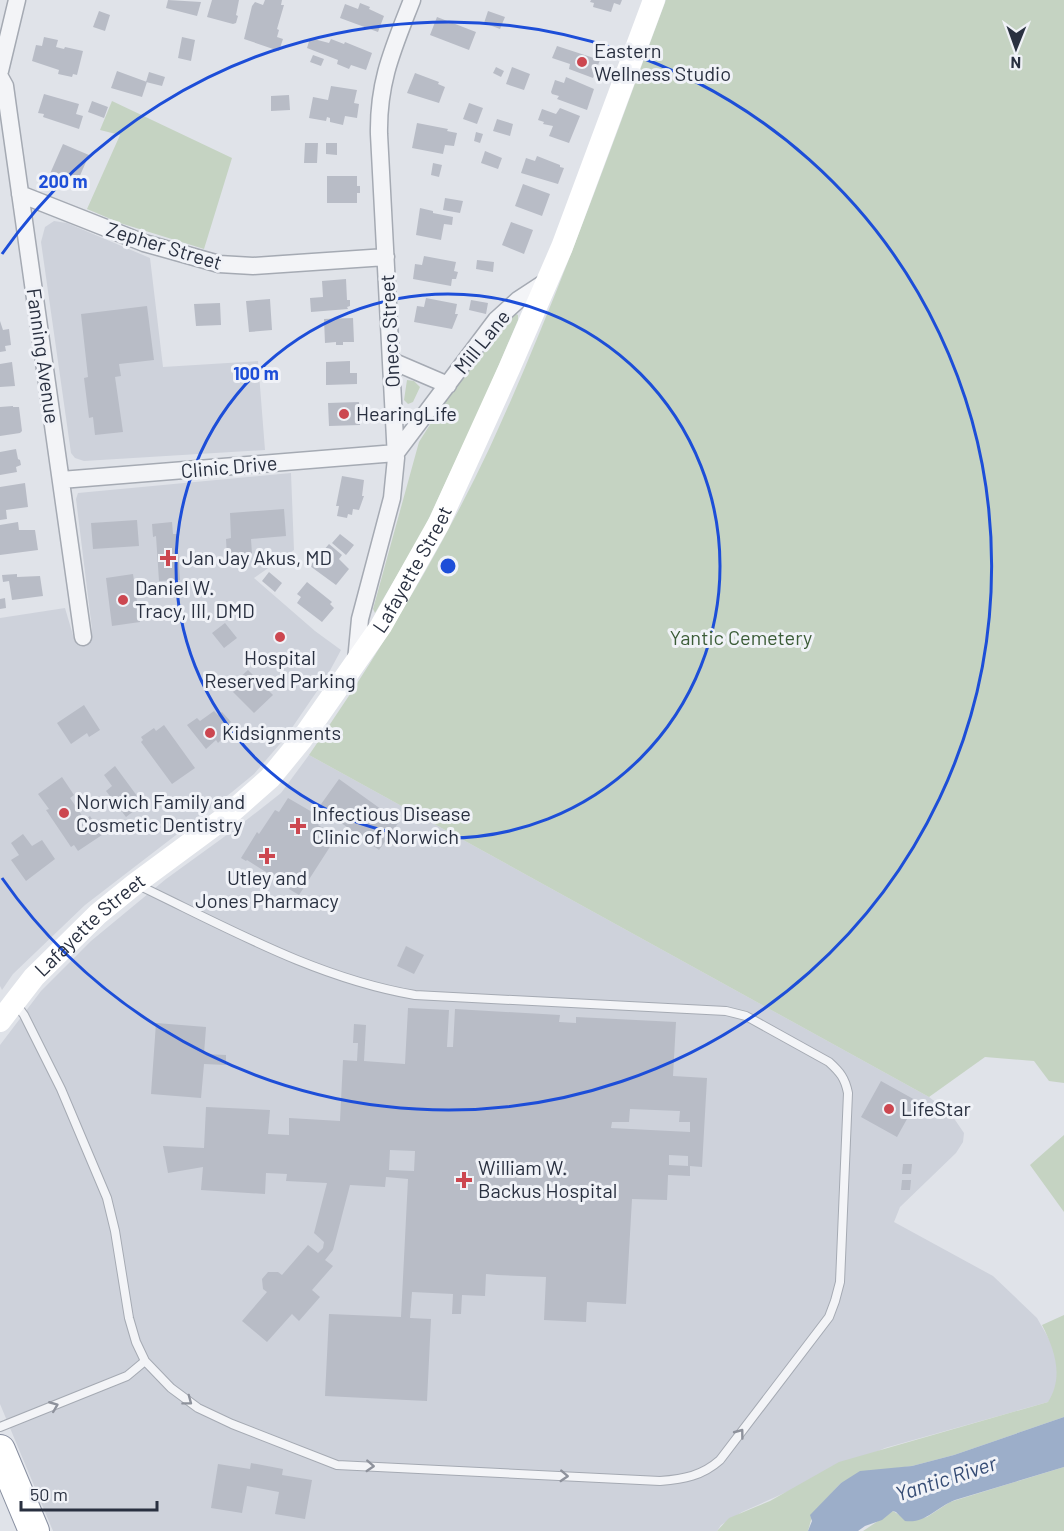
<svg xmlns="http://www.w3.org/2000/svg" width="1064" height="1531" viewBox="0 0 1064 1531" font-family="Barlow,sans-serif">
<rect width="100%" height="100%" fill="#e0e3e9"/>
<path fill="#ced2db" d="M 54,221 L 67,223 L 150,258 L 163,367 L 258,361 L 265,450 L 84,461 L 75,458 L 71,453 L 41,242 L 45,227 Z
M 291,473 L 294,550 L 254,578 L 315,631 L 341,650 L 326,678 L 285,738 L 254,774 L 232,792 L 85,905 L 13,974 L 2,990 L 0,986 L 0,618 L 65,608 L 75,642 L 78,643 L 91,640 L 92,629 L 76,499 L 78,493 Z
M 309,755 L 929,1097 L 951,1114 L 964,1133 L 963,1142 L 956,1153 L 900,1207 L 894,1222 L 993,1276 L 1037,1318 L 1053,1346 L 1058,1364 L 1059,1379 L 1055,1397 L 1048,1402 L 885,1448 L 742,1512 L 721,1525 L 717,1531 L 53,1531 L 0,1404 L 0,1045 L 41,991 L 91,941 L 166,879 L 235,829 L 281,793 Z"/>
<path fill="#c5d3c2" d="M 666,0 L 1064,0 L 1064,1083 L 1049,1081 L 1034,1061 L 985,1057 L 929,1097 L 309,755 C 377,657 439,555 490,447 C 557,301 610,150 666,0 Z
M 112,101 L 232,158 L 204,249 L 120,223 L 87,209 L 120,135 L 100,130 Z
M 514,313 L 518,315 L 518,320 L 484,400 L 423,531 L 375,613 L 373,609 L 419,442 L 441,407 Z
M 407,380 L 414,381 L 420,387 L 413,402 L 408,404 L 404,400 Z
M 1064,1135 L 1064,1212 L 1030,1165 Z
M 1064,1315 L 1064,1417 L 954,1455 L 912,1466 L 883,1470 L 871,1470 L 841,1483 L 813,1513 L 808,1531 L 717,1531 L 729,1518 L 770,1501 L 839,1462 L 1048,1402 C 1064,1377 1055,1350 1042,1325 Z
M 1064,1467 L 1064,1531 L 863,1531 L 893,1511 L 909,1521 L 927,1517 L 950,1502 Z"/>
<path fill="#9caec9" d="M 1064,1417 L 1064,1467 L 955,1500 C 937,1507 925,1524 905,1521 L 896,1512 L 893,1511 L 882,1520 L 865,1526 L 858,1531 L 808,1531 L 812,1521 L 810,1515 L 841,1483 L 860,1471 L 912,1466 L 954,1455 Z"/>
<path fill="#b8bcc6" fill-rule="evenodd" d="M 168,0 L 201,2 L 197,16 L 166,8 Z
M 212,0 L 239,0 L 236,15 L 238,16 L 236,23 L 233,24 L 207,17 Z
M 265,0 L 282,0 L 281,5 L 284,5 L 277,29 L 279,30 L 277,37 L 283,39 L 279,51 L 244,39 L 252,6 L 255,2 L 263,5 Z
M 591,0 L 622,0 L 620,5 L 614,3 L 611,12 L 593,7 L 594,3 L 590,2 Z
M 360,3 L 370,7 L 369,9 L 384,16 L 378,32 L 340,18 L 345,4 L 358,9 Z
M 99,11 L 110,15 L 105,31 L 93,27 Z
M 488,11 L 505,17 L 500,29 L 484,23 Z
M 437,17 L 476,32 L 469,50 L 430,35 Z
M 44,37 L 58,40 L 56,47 L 64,49 L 65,47 L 83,51 L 77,75 L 73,74 L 72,77 L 58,74 L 59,70 L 32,61 L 36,45 L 42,46 Z
M 182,37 L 195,40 L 191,61 L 178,58 Z
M 310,38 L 329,43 L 331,39 L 344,44 L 345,42 L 372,53 L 366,70 L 351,65 L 349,69 L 337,64 L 338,60 L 307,48 Z
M 557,46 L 600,60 L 593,78 L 569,69 L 570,64 L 552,58 Z
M 313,55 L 324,59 L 321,66 L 310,62 Z
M 496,67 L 504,71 L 501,77 L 493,73 Z
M 512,67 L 530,74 L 524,90 L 506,84 Z
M 117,71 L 147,82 L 142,97 L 111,88 Z
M 149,72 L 165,77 L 162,86 L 146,82 Z
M 415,73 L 439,82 L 438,84 L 445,87 L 439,103 L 407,93 Z
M 566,77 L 594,89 L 587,110 L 557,99 L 559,96 L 552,94 L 551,92 L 555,80 L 564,83 Z
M 331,86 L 357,90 L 354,103 L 359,104 L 357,118 L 345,116 L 343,125 L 330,122 L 330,118 L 327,117 L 326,121 L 309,118 L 313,97 L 328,100 Z
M 44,94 L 79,104 L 76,114 L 83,116 L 79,129 L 43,117 L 44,114 L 38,113 Z
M 289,95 L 290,110 L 271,111 L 271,96 Z
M 92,101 L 108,107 L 104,118 L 88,112 Z
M 469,103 L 483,108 L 477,124 L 463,119 Z
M 560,108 L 580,116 L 569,143 L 549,136 L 553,126 L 543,124 L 544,122 L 538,120 L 542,109 L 556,114 Z
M 497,119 L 513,124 L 510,136 L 493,131 Z
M 417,123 L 448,129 L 447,131 L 457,133 L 454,146 L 445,145 L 443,154 L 412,148 Z
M 476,132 L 483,134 L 480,143 L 474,141 Z
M 305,143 L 318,143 L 317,163 L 304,163 Z
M 326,143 L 337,143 L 337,155 L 326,154 Z
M 63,144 L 89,155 L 75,187 L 49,176 Z
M 485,151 L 502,158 L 498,169 L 481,163 Z
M 537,156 L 560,165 L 560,167 L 564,168 L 558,184 L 521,173 L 526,158 L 535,161 Z
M 433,163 L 442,165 L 439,177 L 431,175 Z
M 327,176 L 357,176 L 357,186 L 360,186 L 360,193 L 357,193 L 357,203 L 327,203 Z
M 523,184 L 550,194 L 542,216 L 515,206 Z
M 445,198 L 463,201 L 460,213 L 443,210 Z
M 420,208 L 433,211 L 433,213 L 453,217 L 452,225 L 444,224 L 441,240 L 416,235 Z
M 511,222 L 533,230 L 524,254 L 502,245 Z
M 424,256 L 456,262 L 454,271 L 458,272 L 456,279 L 452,279 L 451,286 L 413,279 L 415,264 L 422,265 Z
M 477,260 L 494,262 L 493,272 L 476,269 Z
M 346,279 L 347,300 L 350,300 L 350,306 L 347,307 L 348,309 L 311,312 L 310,298 L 323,297 L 322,281 Z
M 426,298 L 457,304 L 455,314 L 458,314 L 452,329 L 414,322 L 417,306 L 424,307 Z
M 270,299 L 272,330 L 249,332 L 246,301 Z
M 471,300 L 488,303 L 486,314 L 469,310 Z
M 220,303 L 221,325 L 196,326 L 194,304 Z
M 147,306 L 154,360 L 119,364 L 121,376 L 115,377 L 123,432 L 95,435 L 93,417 L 89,418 L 84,378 L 88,377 L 81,314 Z
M 353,318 L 354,342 L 343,342 L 343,345 L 336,345 L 336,342 L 325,343 L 324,319 Z
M 0,321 L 3,330 L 9,329 L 11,345 L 5,346 L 6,351 L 0,352 Z
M 350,361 L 350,373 L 357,373 L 357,384 L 326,385 L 326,362 Z
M 12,362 L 15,386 L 0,387 L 0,364 Z
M 359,402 L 360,425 L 329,426 L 328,403 Z
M 13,406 L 13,407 L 19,407 L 22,431 L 20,433 L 0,436 L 0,407 Z
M 16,449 L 18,459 L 20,460 L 21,465 L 16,467 L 17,472 L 0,475 L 0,452 Z
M 342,476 L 364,480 L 362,496 L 364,496 L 359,510 L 353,509 L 352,515 L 348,514 L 347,518 L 337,516 L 339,506 L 336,506 Z
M 25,483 L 28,507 L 6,510 L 7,519 L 0,520 L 0,487 Z
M 284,509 L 286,536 L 251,539 L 252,554 L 227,556 L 226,539 L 231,538 L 230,513 Z
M 137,520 L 139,546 L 93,549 L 91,523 Z
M 18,522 L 19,530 L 35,530 L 38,550 L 0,555 L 0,525 Z
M 172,522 L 173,534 L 177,534 L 180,580 L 159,581 L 156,536 L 153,537 L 152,524 Z
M 340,534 L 354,545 L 346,555 L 332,543 Z
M 329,544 L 342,555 L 339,559 L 349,569 L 336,585 L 310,566 Z
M 269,572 L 282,583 L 275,592 L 262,581 Z
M 17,574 L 17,577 L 40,576 L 43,596 L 12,600 L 9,581 L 3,582 L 2,575 Z
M 133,574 L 140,622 L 112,626 L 106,578 Z
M 307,582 L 332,602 L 330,604 L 334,608 L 322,622 L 297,603 L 301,597 L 297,594 Z
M 5,598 L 6,608 L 0,609 L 0,599 Z
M 225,623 L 237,638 L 224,648 L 212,633 Z
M 248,670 L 273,695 L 254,713 L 233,692 L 242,683 L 238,679 Z
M 84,705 L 100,730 L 89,737 L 87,733 L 71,744 L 57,723 Z
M 214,711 L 218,715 L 222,712 L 231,722 L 227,725 L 230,730 L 220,737 L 222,739 L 218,743 L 216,740 L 206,749 L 187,725 L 197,718 L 200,721 Z
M 164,725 L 195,768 L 172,784 L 141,742 L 143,740 L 141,737 L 154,728 L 156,731 Z
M 115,766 L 143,804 L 126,817 L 106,791 L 112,786 L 104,775 Z
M 62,777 L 74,795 L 70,798 L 85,820 L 90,816 L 102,835 L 78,851 L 74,845 L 71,847 L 46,810 L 49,809 L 38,794 Z
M 339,779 L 399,822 L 379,850 L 319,807 Z
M 288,798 L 319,816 L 318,817 L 322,820 L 318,825 L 327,830 L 325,833 L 335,839 L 299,895 L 289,889 L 290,887 L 247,860 L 246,861 L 241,858 L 257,832 L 259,834 L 275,810 L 279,812 Z
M 23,834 L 32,846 L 42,840 L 55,859 L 26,881 L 11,860 L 19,855 L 11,843 Z
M 406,946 L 424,955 L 414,974 L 397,966 Z
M 408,1008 L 449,1010 L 447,1047 L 453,1047 L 455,1009 L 560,1015 L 559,1022 L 576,1023 L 576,1017 L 676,1022 L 673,1076 L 707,1078 L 702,1167 L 690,1166 L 690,1176 L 668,1175 L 667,1200 L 632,1199 L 626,1304 L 587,1302 L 586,1322 L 544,1320 L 546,1277 L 497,1275 L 486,1274 L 485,1296 L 462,1295 L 461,1314 L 452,1314 L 453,1294 L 412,1292 L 410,1318 L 431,1319 L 427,1401 L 325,1396 L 329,1314 L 401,1317 L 408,1179 L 386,1177 L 385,1187 L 350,1185 L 333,1250 L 325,1260 L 333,1266 L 312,1290 L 320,1297 L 299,1321 L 292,1314 L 267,1342 L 242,1321 L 267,1292 L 263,1289 L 262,1279 L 268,1272 L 278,1272 L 282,1275 L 308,1245 L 318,1253 L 323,1248 L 324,1242 L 314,1233 L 327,1183 L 286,1181 L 287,1174 L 266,1173 L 265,1194 L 201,1190 L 203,1167 L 168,1173 L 163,1146 L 204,1148 L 206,1107 L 270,1110 L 268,1134 L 289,1135 L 289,1118 L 340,1121 L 343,1060 L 357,1061 L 358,1043 L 353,1043 L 354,1024 L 366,1025 L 364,1061 L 405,1064 ZM 630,1109 L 680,1111 L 679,1122 L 690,1122 L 690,1132 L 611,1128 L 612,1122 L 629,1122 ZM 390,1150 L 415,1151 L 414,1171 L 389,1170 ZM 669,1155 L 688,1156 L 688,1166 L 669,1165 Z
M 156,1023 L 206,1027 L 204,1054 L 226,1055 L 226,1065 L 204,1064 L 201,1098 L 151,1094 Z
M 881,1081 L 917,1101 L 897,1137 L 861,1117 Z
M 903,1164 L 912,1164 L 911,1174 L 902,1174 Z
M 902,1180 L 911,1180 L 910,1190 L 901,1190 Z
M 251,1463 L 283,1469 L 282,1475 L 312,1480 L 305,1519 L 275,1514 L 279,1492 L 247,1486 L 242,1513 L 211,1508 L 218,1464 L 250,1469 Z"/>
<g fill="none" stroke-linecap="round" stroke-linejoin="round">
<defs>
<path id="lane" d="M 16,1004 L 24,1015 L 61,1089 L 107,1198 L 115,1231 L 129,1318 L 136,1342 L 145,1361 L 171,1388 L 198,1408 L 232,1424 L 337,1465 L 660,1481 C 684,1479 702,1476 720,1460 L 829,1317 L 835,1301 L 840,1282 L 848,1093 C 845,1078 840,1072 829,1062 L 746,1016 L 726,1011 L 415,995 C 316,978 228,928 138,885
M 0,1427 L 127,1376 L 145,1361"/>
<path id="street" d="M 0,71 L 17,0
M 0,77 L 5,86 L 9,115 L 83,637
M 20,194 L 144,243 L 219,264 L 253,266 L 386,257
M 392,361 L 448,385
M 61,480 L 396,453 L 496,320 L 518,300 L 547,281
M 356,661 L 360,619 L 392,498 L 396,458 L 379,134 C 378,81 393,49 412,0"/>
<path id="highway" d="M 0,1450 L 34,1531"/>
</defs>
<use href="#lane" stroke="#a5aab3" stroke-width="10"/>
<use href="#street" stroke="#a5aab3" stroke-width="19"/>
<use href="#highway" stroke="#888fa0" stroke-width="32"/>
<use href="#lane" stroke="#f3f4f7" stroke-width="8"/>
<use href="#street" stroke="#f3f4f7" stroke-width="16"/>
<path stroke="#fff" stroke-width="22" id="s1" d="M 0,1021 L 34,977 L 98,914 L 135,884 L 227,816 L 270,778 L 302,739 L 381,626 L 439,523 L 509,369 L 562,247 L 654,0"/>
<use href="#highway" stroke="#fff" stroke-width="30"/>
</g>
<defs><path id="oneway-chevron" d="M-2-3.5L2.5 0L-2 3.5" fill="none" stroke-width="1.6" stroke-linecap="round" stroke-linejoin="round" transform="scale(1.5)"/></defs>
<g stroke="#8e929c">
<use href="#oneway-chevron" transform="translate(188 1401) rotate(37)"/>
<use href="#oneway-chevron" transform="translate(54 1406) rotate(-22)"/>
<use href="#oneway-chevron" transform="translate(740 1433) rotate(-53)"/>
<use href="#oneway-chevron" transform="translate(370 1466) rotate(3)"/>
<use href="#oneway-chevron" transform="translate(564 1476) rotate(3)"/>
</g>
<g fill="none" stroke="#1d4ed8" stroke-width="3">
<circle cx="448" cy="566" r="272"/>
<path d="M2 254A544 544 0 1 1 2 878"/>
</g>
<g fill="#cc4750" stroke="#f0f2f7" stroke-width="2">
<circle cx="582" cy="62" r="6"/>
<circle cx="344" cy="414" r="6"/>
<path d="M165 549h6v6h6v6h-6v6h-6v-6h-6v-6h6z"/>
<circle cx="123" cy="600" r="6"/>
<circle cx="280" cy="637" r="6"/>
<circle cx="210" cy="733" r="6"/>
<circle cx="64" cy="813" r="6"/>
<path d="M295 817h6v6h6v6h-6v6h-6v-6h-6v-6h6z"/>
<path d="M264 847h6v6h6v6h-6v6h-6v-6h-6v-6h6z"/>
<circle cx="889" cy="1109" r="6"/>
<path d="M461 1171h6v6h6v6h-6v6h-6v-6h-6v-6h6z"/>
</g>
<g text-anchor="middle" stroke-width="6" stroke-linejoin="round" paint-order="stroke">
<g font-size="20" fill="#293040" stroke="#f0f2f7" text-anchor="start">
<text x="594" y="58">Eastern<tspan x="594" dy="23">Wellness Studio</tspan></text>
<text x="356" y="421">HearingLife</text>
<text x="182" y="565">Jan Jay Akus, MD</text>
<text x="135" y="595">Daniel W.<tspan x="135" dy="23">Tracy, III, DMD</tspan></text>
<text x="280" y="665" text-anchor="middle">Hospital<tspan x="280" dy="23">Reserved Parking</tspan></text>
<text x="222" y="740">Kidsignments</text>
<text x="76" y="809">Norwich Family and<tspan x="76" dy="23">Cosmetic Dentistry</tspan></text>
<text x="312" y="821">Infectious Disease<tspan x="312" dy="23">Clinic of Norwich</tspan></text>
<text x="267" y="885" text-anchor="middle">Utley and<tspan x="267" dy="23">Jones Pharmacy</tspan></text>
<text x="901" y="1116">LifeStar</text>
<text x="478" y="1175">William W.<tspan x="478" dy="23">Backus Hospital</tspan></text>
</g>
<g font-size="20" fill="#293040" stroke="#f0f2f7">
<text transform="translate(164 246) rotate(17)" y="7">Zepher Street</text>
<text transform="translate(390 331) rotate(-93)" y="7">Oneco Street</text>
<text transform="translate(482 342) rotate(-51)" y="7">Mill Lane</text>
<text transform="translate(43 356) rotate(82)" y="7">Fanning Avenue</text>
<text transform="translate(229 467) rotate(-5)" y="7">Clinic Drive</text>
<text dy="7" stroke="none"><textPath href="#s1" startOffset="618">Lafayette Street</textPath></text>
<text dy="7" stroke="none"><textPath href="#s1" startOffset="132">Lafayette Street</textPath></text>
</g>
<g font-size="20" fill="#3b5c37" stroke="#f0f2f7">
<text x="741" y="645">Yantic Cemetery</text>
</g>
<g font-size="21" font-style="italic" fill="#344b74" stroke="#f0f2f7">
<text transform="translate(946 1479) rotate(-18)" y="7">Yantic River</text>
</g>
</g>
<circle cx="448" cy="566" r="9" fill="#1d4ed8" stroke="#f0f2f7" stroke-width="3"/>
<g font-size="18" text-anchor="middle" font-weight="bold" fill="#1d4ed8" stroke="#f0f2f7" stroke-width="6" stroke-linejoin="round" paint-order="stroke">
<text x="63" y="188">200 m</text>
<text x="256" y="380">100 m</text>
</g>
<g transform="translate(1016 48) rotate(181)" stroke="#f0f2f7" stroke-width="4.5" paint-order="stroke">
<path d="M0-4.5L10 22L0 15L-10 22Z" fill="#293040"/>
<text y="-9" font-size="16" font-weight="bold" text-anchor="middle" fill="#293040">N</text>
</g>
<path d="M21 1501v9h136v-9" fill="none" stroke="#293040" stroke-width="3"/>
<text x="30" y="1501" font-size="18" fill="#293040" stroke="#f0f2f7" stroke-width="4.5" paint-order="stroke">50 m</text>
</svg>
